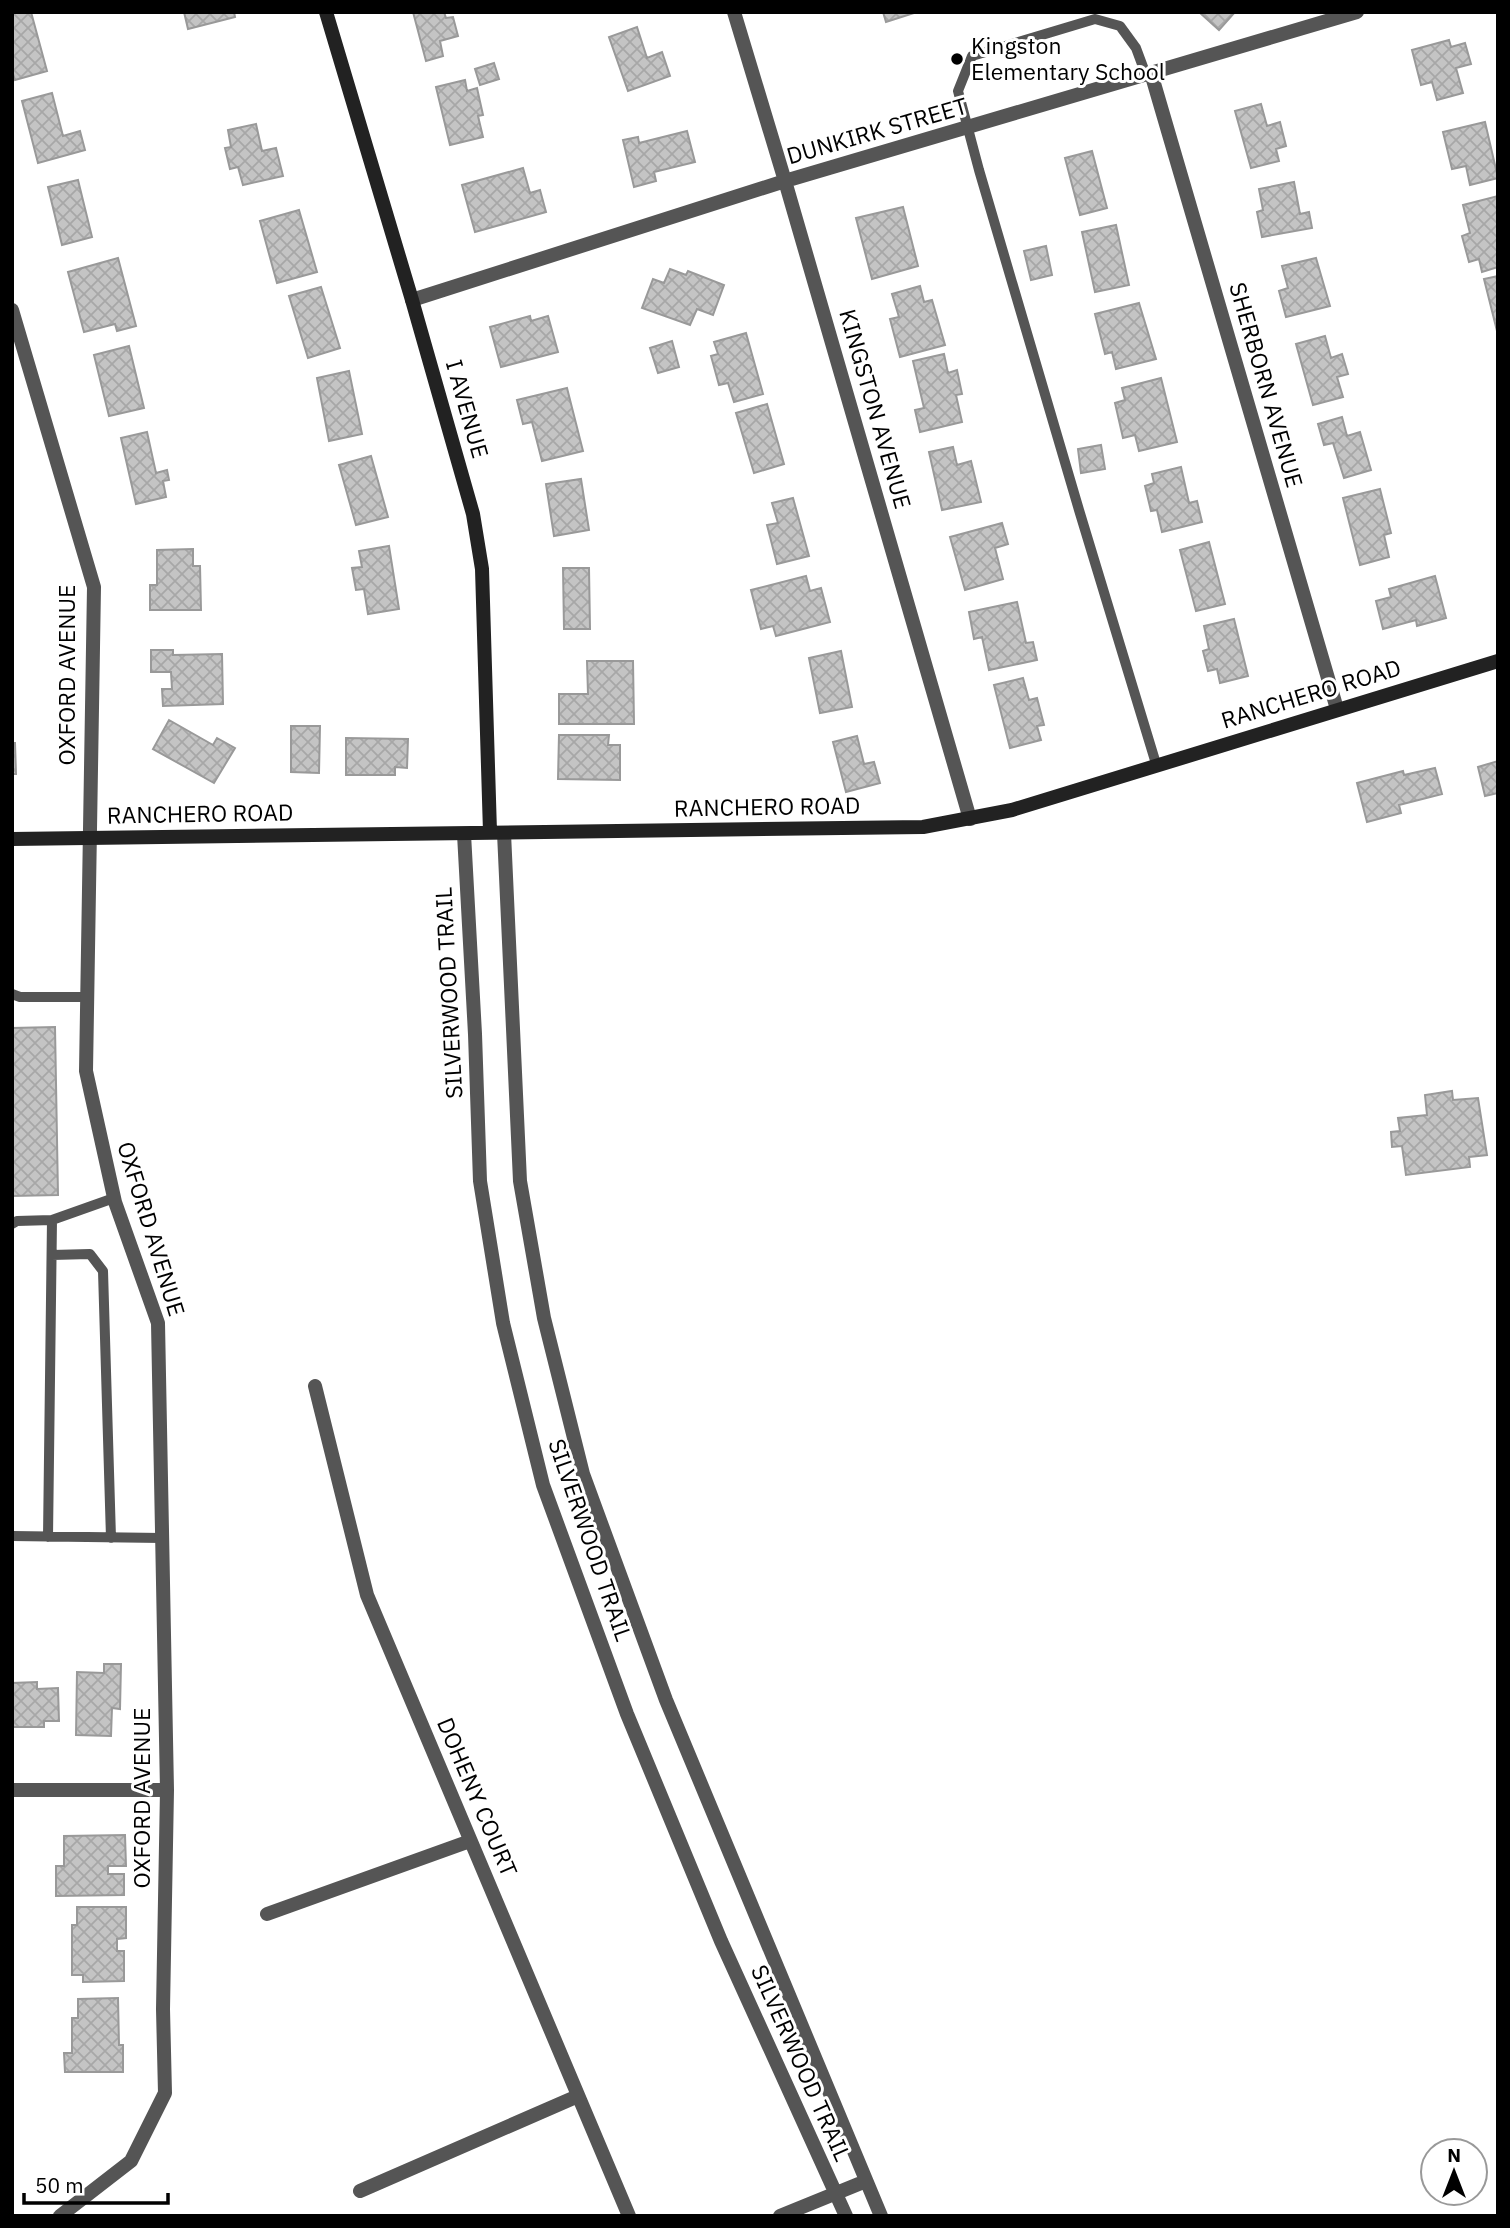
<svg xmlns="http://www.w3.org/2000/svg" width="1510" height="2228" viewBox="0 0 1510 2228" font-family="'IBM Plex Sans',sans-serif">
<defs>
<pattern id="building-cross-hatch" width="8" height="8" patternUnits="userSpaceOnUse" patternTransform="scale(1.75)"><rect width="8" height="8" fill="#c4c4c4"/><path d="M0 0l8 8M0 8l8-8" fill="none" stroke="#a7a7a7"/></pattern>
</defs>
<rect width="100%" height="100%" fill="#fff"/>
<path fill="url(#building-cross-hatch)" stroke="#999" stroke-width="2" d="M 17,12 L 31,12 L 47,71 L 15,80 L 12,71 L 12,14 Z
M 184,12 L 234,12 L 235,17 L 188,29 Z
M 413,12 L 444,12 L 446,18 L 453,17 L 458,36 L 440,41 L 443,56 L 426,61 Z
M 883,12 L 917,12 L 886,22 Z
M 1199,12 L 1235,12 L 1219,30 Z
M 637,27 L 647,58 L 662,52 L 670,76 L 628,91 L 609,37 Z
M 1449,40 L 1451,47 L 1465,43 L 1471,64 L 1456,68 L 1463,93 L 1437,100 L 1432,82 L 1421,85 L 1412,50 Z
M 494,63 L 499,79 L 480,85 L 475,69 Z
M 465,80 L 467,91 L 477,88 L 483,115 L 478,116 L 483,137 L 450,145 L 436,87 Z
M 52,93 L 63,136 L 80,131 L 85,150 L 38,163 L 22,101 Z
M 1261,104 L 1267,126 L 1280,122 L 1286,146 L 1276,149 L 1279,161 L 1251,168 L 1235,111 Z
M 1485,122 L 1498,178 L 1470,185 L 1466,166 L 1452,169 L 1443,132 Z
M 256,124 L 262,151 L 276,148 L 283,176 L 243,185 L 238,167 L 230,169 L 225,148 L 231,147 L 228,130 Z
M 687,131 L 695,162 L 654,172 L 656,181 L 634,187 L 623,140 L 638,137 L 639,143 Z
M 1092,151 L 1107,208 L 1080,215 L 1065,158 Z
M 523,168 L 530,193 L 540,190 L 546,212 L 475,232 L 462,185 Z
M 78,180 L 92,237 L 62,245 L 48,187 Z
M 1294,182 L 1300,214 L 1309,212 L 1312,228 L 1262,237 L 1257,212 L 1263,210 L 1259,189 Z
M 1498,196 L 1498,267 L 1482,272 L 1479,259 L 1469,262 L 1462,236 L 1470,233 L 1463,205 Z
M 903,207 L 918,266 L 872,279 L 856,218 Z
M 299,210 L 317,272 L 277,283 L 260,221 Z
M 1116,225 L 1129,285 L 1095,292 L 1082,232 Z
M 1046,246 L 1052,275 L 1031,280 L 1024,251 Z
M 118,258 L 136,326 L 117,331 L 115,324 L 84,332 L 68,272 Z
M 1316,258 L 1330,306 L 1286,317 L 1279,291 L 1288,288 L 1282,266 Z
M 670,269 L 686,275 L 688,271 L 724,285 L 713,315 L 697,309 L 690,325 L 642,308 L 653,279 L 664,283 Z
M 1498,276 L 1498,331 L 1497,331 L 1484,279 Z
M 920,286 L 924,302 L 932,300 L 945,345 L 900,357 L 890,319 L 899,317 L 892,294 Z
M 321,287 L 340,348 L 308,358 L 289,296 Z
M 1139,303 L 1156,359 L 1116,369 L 1112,352 L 1105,354 L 1095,314 Z
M 530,316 L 531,321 L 548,316 L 558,352 L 501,367 L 490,327 Z
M 746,333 L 763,394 L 734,402 L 728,383 L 719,385 L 711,356 L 718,354 L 714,342 Z
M 1325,336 L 1331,358 L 1342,354 L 1348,374 L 1337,377 L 1343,397 L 1313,405 L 1296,344 Z
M 672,341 L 679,367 L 658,373 L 650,348 Z
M 129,346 L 144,408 L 109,416 L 94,355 Z
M 944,354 L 948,373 L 957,370 L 962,394 L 956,395 L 962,422 L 920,432 L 915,410 L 924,408 L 913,361 Z
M 349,371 L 362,434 L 329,441 L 317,378 Z
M 1161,378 L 1177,442 L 1139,451 L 1135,435 L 1123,438 L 1115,403 L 1125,400 L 1122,388 Z
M 567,388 L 583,451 L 542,461 L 532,422 L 523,424 L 517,400 Z
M 767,404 L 784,464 L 754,473 L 736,413 Z
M 1342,417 L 1347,436 L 1360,432 L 1371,470 L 1344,478 L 1333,443 L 1324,445 L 1318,424 Z
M 147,432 L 156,473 L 167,470 L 169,480 L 163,481 L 166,497 L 136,504 L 121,438 Z
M 1101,445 L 1105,469 L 1081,473 L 1078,449 Z
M 953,447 L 957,465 L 971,461 L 981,502 L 942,510 L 929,452 Z
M 371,456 L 388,517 L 356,525 L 339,465 Z
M 1181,467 L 1189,503 L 1197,501 L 1202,522 L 1162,532 L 1157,510 L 1151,511 L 1145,486 L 1154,483 L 1152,474 Z
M 581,479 L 589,530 L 554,536 L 546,484 Z
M 1380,489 L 1391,533 L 1384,535 L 1389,557 L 1360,565 L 1343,498 Z
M 793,498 L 809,556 L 777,564 L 767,525 L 778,523 L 772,503 Z
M 1002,523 L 1008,544 L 995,548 L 1003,579 L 965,590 L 950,537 Z
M 1209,542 L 1225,604 L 1196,611 L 1180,550 Z
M 389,546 L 399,609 L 368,614 L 364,589 L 356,590 L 352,568 L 362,567 L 359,551 Z
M 193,549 L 193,566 L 200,566 L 201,610 L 150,610 L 150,585 L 157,585 L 157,550 Z
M 563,568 L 589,568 L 590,629 L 564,629 Z
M 806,576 L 810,591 L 821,588 L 830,622 L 776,636 L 773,626 L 761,629 L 751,590 Z
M 1435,576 L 1446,618 L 1417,626 L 1416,620 L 1383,629 L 1376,601 L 1391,597 L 1389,589 Z
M 1017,602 L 1026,643 L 1033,642 L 1037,660 L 989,670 L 982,637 L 974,639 L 969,612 Z
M 1234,619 L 1248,676 L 1220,683 L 1217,669 L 1208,671 L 1203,651 L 1209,649 L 1204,626 Z
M 151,650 L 173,650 L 173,655 L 222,654 L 223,704 L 163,706 L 162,689 L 172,689 L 171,672 L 151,672 Z
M 841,651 L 852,707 L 820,713 L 809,658 Z
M 587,661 L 633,661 L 634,724 L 559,724 L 559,694 L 588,694 Z
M 1023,678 L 1029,700 L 1037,698 L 1044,725 L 1037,726 L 1041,740 L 1010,748 L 994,685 Z
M 169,720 L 213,745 L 217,738 L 235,748 L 214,783 L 153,749 Z
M 291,726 L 320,726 L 319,773 L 291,772 Z
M 559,735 L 609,735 L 608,745 L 620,745 L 620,780 L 558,779 Z
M 857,736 L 864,764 L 874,762 L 880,783 L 846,792 L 833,742 Z
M 346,738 L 408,739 L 407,768 L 395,767 L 395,775 L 346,775 Z
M 12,743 L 15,743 L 16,774 L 12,774 Z
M 1498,761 L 1498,793 L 1485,796 L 1478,767 Z
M 1435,768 L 1442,794 L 1399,805 L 1401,813 L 1367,822 L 1357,783 L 1403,771 L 1404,775 Z
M 55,1027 L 58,1195 L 12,1196 L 12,1028 Z
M 1452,1091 L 1453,1100 L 1478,1098 L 1487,1155 L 1469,1157 L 1470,1167 L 1406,1175 L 1402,1146 L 1392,1147 L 1391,1132 L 1400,1131 L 1398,1118 L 1427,1115 L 1425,1095 Z
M 104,1664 L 121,1664 L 120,1709 L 112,1708 L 111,1736 L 76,1735 L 77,1672 L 104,1673 Z
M 37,1682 L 37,1689 L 58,1688 L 59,1721 L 44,1721 L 44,1727 L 12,1727 L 12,1683 Z
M 125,1835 L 126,1866 L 108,1866 L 108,1874 L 124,1874 L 124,1895 L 56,1896 L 56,1866 L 64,1866 L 64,1836 Z
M 77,1907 L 126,1907 L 126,1938 L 117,1939 L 117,1951 L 124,1951 L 124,1981 L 83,1982 L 83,1975 L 72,1975 L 72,1925 L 77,1925 Z
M 118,1998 L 119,2045 L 123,2045 L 123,2072 L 65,2072 L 64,2053 L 72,2053 L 72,2018 L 78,2018 L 78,1999 Z"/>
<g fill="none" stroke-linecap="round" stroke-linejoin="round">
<path stroke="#555" stroke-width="10" d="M 1146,75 L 1136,48 L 1120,26 L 1095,19 L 972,56 L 958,91 L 979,170 L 1079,510 L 1157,767
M 12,994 L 20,997 L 86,997
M 12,1224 L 17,1221 L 52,1220 L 114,1198
M 52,1255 L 90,1254 L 103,1271 L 111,1538
M 12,1536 L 162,1538
M 48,1537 L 52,1220"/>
<path stroke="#555" stroke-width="14" d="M 734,12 L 785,181 L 970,819
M 1151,73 L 1337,709
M 412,300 L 785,181 L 1357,12
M 12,310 L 94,587 L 86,1071 L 115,1202 L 158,1323 L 167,1790 L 163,2009 L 165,2093 L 131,2161 L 60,2216
M 504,833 L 520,1181 L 544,1318 L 583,1474 L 666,1700 L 881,2216
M 464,834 L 475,1034 L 480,1181 L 503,1323 L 543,1485 L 627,1714 L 721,1941 L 846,2216
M 315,1386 L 367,1595 L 629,2216
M 12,1790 L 167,1790
M 267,1914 L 470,1841
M 360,2191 L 578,2096
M 780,2216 L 866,2181"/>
<path stroke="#222" stroke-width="14" d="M 326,12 L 412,300 L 473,514 L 482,569 L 490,832
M 12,839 L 923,827 L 1012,810 L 1498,661"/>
</g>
<circle fill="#000" stroke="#fff" stroke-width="2.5" cx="957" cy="59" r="7"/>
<g text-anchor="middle" stroke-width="6" stroke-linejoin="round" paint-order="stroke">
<g font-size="23" fill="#000" stroke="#fff" text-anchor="start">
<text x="971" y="54">Kingston<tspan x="971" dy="26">Elementary School</tspan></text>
</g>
<g font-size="23" fill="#000" stroke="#fff">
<text transform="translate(877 131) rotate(-16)" y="8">DUNKIRK STREET</text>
<text transform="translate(1266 385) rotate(74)" y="8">SHERBORN AVENUE</text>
<text transform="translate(467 409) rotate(74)" y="8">I AVENUE</text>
<text transform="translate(875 409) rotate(74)" y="8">KINGSTON AVENUE</text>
<text transform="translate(67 675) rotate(-90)" y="8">OXFORD AVENUE</text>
<text transform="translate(1311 694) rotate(-17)" y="8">RANCHERO ROAD</text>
<text transform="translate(767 807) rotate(-1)" y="8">RANCHERO ROAD</text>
<text transform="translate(200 814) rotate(-1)" y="8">RANCHERO ROAD</text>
<text transform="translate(449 993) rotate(-93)" y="8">SILVERWOOD TRAIL</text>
<text transform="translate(151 1229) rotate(73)" y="8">OXFORD AVENUE</text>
<text transform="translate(590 1540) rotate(71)" y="8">SILVERWOOD TRAIL</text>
<text transform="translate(477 1797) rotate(67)" y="8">DOHENY COURT</text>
<text transform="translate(142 1798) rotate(-90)" y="8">OXFORD AVENUE</text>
<text transform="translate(801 2063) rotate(66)" y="8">SILVERWOOD TRAIL</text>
</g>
</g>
<rect width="1510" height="2228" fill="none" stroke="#000000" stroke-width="28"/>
<g transform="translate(1454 2172)"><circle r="33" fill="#ffffff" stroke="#999999" stroke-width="2"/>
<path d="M0-5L12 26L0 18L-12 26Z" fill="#000000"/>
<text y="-10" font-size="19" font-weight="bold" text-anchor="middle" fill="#000000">N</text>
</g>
<path d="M24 2193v10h144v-10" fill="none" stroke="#000000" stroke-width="3.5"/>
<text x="35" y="2193" font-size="21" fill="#000000" stroke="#ffffff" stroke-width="5" paint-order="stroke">50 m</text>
</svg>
